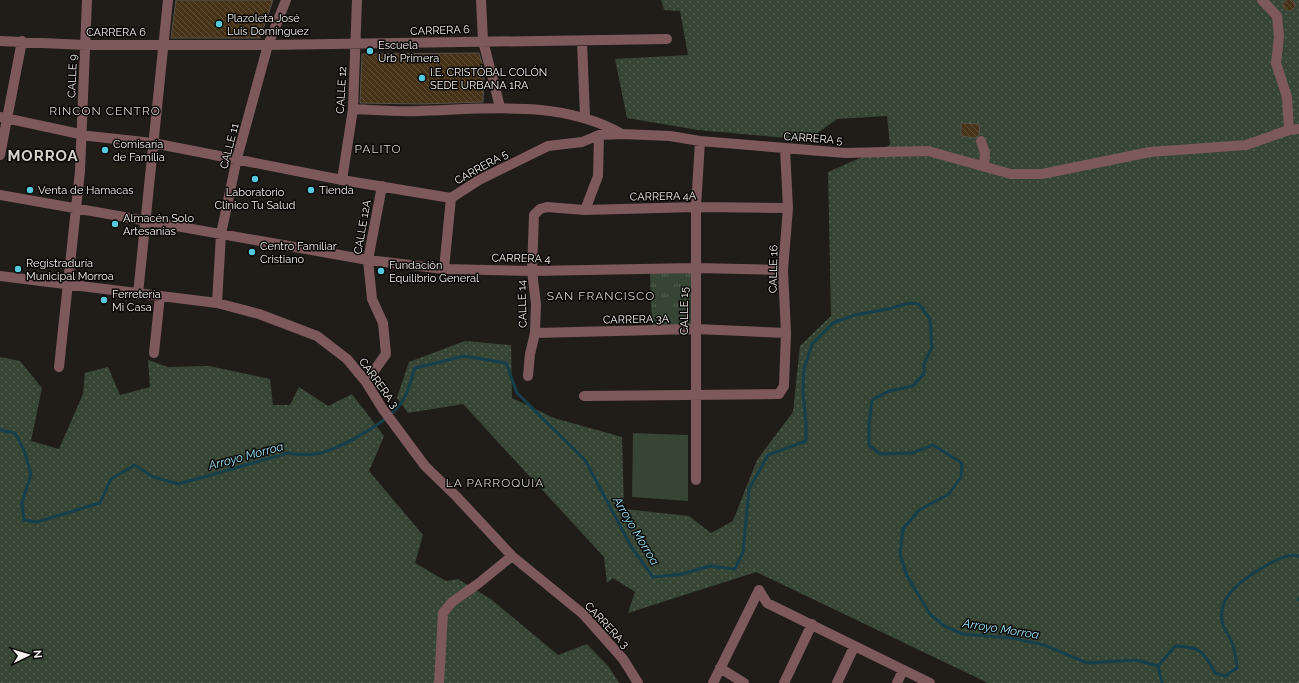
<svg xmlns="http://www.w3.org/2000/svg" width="1299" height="683" viewBox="0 0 1299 683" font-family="Raleway,sans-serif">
<defs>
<pattern id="grass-dots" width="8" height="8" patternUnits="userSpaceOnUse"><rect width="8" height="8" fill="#374535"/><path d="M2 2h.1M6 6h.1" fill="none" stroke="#546053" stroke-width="1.8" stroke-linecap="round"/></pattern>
<pattern id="park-tufts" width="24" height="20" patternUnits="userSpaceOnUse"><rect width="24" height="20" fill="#374535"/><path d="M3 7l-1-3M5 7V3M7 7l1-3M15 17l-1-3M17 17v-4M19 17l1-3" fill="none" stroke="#546053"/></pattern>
<pattern id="building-back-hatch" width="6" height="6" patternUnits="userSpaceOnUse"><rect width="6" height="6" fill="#463317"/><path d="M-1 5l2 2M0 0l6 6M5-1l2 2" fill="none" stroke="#615139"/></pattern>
</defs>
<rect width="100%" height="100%" fill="#201c18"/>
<path fill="url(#grass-dots)" d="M 661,0 L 1299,0 L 1299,683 L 988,683 L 756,572 L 628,613 L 635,592 L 613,578 L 607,583 L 604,557 L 463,404 L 408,413 L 397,398 L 409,362 L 465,341 L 511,345 L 512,398 L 554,418 L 622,437 L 624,509 L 689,516 L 711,533 L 733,521 L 757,460 L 793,412 L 800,346 L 831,316 L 828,172 L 890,145 L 887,116 L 837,119 L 808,140 L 698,130 L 627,118 L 615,59 L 688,55 L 680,11 L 664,10 Z
M 0,357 L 20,361 L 42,388 L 31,441 L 59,449 L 83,394 L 85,373 L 108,367 L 120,395 L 150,387 L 148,360 L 168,367 L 209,366 L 270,379 L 273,405 L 290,405 L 299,387 L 328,406 L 352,394 L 384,436 L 369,471 L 423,535 L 415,563 L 446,581 L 458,579 L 492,600 L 558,655 L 587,644 L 609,667 L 619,683 L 0,683 Z"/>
<path fill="url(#park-tufts)" d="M 650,273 L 691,273 L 691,328 L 652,328 Z"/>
<path fill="#374535" d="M 633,433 L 688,435 L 688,501 L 632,497 Z"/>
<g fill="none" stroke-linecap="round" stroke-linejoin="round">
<path stroke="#153f4b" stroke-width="3" d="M 0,430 L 15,433 L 24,450 L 31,474 L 22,503 L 24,520 L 37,522 L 100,503 L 111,479 L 135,465 L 153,477 L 179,484 L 288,453 C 300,455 312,456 324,452 C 346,445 392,420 403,400 C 409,391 411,379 415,368 L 464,356 L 506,363 L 517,393 L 585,460 L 632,548 L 653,577 L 683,574 L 709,566 L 735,569 L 743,552 L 749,489 L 768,455 L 806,441 L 806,424 L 803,392 L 804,369 L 812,344 L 833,323 L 855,315 L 888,309 L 910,303 L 919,304 L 930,319 L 932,348 L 924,363 L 924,374 L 913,386 L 889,391 L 872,400 L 869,425 L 869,445 L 880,454 L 912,453 L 933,445 L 962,463 L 961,477 L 949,494 L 919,510 L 903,529 L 900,554 L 907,576 L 930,614 L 944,626 L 963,634 L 1011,638 L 1044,645 L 1087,663 L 1136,660 L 1158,666 L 1162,683
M 1299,598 L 1299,600
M 1158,666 L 1175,646 C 1201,647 1203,651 1215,673 L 1225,676 L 1237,668 C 1236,658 1235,647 1230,638 C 1228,634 1224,629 1223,625 C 1215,597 1242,580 1262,568 C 1273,562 1286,553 1299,556"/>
</g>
<path fill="url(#building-back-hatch)" stroke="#57524d" d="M1283 5a6 6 0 1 1 12 0a6 6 0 1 1-12 0Z
M 176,0 L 273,0 L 260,38 L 171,38 Z
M 479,53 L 484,70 L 483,102 L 420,104 L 360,103 L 362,54 Z
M 961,123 L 980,124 L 979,135 L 975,138 L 961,136 Z"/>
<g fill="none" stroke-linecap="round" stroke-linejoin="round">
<path stroke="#7e595b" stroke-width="10" d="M 481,0 L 483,41 L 500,107
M 1262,0 L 1277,16 L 1279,37 L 1276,63 L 1287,97 L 1289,130
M 0,41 L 85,45 L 268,45 L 667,39
M 582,41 L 585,117
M 353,109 C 375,110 397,112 419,111 C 487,109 561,99 622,134
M 0,117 L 89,136 L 153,143 L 342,180 L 451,198 L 479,180 L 548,146 L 582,142 L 599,135 L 622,134 L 670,136 L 700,141 L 845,153 L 928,151 L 1011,174 L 1042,174 L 1150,152 L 1246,145 L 1289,130 L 1299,129
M 981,141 L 985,153 L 984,166
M 0,155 L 22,41
M 342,180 L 353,109 L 357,0
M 0,195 L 368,260 L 444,269 L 532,271 L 696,268 L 783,270
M 585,210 L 598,176 L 599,135
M 444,269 L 451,198
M 0,276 L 217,303 L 259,314 L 317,336 L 347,359 L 366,382 L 382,408 L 425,466 L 456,496 L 512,556 L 583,614 L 623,659 L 638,683
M 138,294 L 168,0
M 217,303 L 221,234 L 237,158 L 268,45 L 286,0
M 535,333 L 696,329 L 786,333
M 154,353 L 160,296
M 59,367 L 80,171 L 87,0
M 528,376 L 530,354 L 535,333 L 536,304 L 532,271 L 534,215 L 540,209 L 547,207 L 585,210 L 696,207 L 788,208
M 366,382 L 386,354 L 383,323 L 372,299 L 368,260 L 382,186
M 584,396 L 779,394 L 784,386 L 786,333 L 783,270 L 788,208 L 785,149
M 696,480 L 696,207 L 700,141
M 720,668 L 744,683
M 439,683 L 443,613 L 452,602 L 479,583 L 512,556
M 713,683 L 759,590 L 767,603 L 930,683
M 784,683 L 812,624
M 837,683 L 854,647
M 897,683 L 903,670"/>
</g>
<g fill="#55cadf" stroke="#080706" stroke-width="1.5">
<circle cx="219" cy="24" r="4"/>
<circle cx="370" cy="51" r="4"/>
<circle cx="422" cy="78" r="4"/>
<circle cx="105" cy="150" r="4"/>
<circle cx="255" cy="179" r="4"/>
<circle cx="30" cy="190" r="4"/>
<circle cx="311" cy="190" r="4"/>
<circle cx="115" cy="224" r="4"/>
<circle cx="252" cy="252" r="4"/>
<circle cx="18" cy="269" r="4"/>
<circle cx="381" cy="271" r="4"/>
<circle cx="104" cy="300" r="4"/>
</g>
<g text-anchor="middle" stroke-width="3" stroke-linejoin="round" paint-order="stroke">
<g font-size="11" fill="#f3f0ed" stroke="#080706" text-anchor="start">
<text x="227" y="22">Plazoleta José<tspan x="227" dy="13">Luis Domínguez</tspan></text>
<text x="378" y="49">Escuela<tspan x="378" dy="13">Urb Primera</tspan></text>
<text x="430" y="76">I.E. CRISTÓBAL COLÓN<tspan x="430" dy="13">SEDE URBANA 1RA</tspan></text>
<text x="113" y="148">Comisaría<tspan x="113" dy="13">de Familia</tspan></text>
<text x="38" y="194">Venta de Hamacas</text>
<text x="319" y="194">Tienda</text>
<text x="255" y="196" text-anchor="middle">Laboratorio<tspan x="255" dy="13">Clínico Tu Salud</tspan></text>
<text x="123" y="222">Almacén Solo<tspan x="123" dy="13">Artesanías</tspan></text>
<text x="260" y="250">Centro Familiar<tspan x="260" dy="13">Cristiano</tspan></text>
<text x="26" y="267">Registraduría<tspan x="26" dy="13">Municipal Morroa</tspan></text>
<text x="389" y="269">Fundación<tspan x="389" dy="13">Equilibrio General</tspan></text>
<text x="112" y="298">Ferretería<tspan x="112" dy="13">Mi Casa</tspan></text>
</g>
<g font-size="11" fill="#f3f0ed" stroke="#080706">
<text transform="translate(440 30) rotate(-2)" y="4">CARRERA 6</text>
<text x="116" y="36">CARRERA 6</text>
<text transform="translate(72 76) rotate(-88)" y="4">CALLE 9</text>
<text transform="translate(341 90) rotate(-87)" y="4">CALLE 12</text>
<text transform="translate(813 138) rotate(4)" y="4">CARRERA 5</text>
<text transform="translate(229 146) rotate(-76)" y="4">CALLE 11</text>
<text transform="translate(481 167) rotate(-29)" y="4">CARRERA 5</text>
<text transform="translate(663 196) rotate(-1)" y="4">CARRERA 4A</text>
<text transform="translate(362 227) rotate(-80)" y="4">CALLE 12A</text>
<text transform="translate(521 258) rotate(1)" y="4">CARRERA 4</text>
<text transform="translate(773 269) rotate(-89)" y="4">CALLE 16</text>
<text transform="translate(522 304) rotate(-92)" y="4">CALLE 14</text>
<text transform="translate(684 311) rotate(-90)" y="4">CALLE 15</text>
<text transform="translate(636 319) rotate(-1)" y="4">CARRERA 3A</text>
<text transform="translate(379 383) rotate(54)" y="4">CARRERA 3</text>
<text transform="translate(607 625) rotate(47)" y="4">CARRERA 3</text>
</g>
<g font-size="12" letter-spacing="1" fill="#d7d2cc" stroke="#080706">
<text x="105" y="115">RINCON CENTRO</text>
<text x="378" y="153">PALITO</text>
<text x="601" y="300">SAN FRANCISCO</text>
<text x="495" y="487">LA PARROQUIA</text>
</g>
<g font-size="12" font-style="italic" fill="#9be5fd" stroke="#080706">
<text transform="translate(246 456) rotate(-15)" y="4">Arroyo Morroa</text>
<text transform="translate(636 531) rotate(59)" y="4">Arroyo Morroa</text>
<text transform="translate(1001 629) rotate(9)" y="4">Arroyo Morroa</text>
</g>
<g font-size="15" font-weight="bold" letter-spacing="1" fill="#d7d2cc" stroke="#080706">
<text x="43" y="161">MORROA</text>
</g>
</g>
<g transform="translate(28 655) rotate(85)" stroke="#080706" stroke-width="3" paint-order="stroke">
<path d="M0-3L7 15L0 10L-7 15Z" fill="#f3f0ed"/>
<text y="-6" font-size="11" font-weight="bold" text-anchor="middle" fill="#f3f0ed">N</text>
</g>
</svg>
